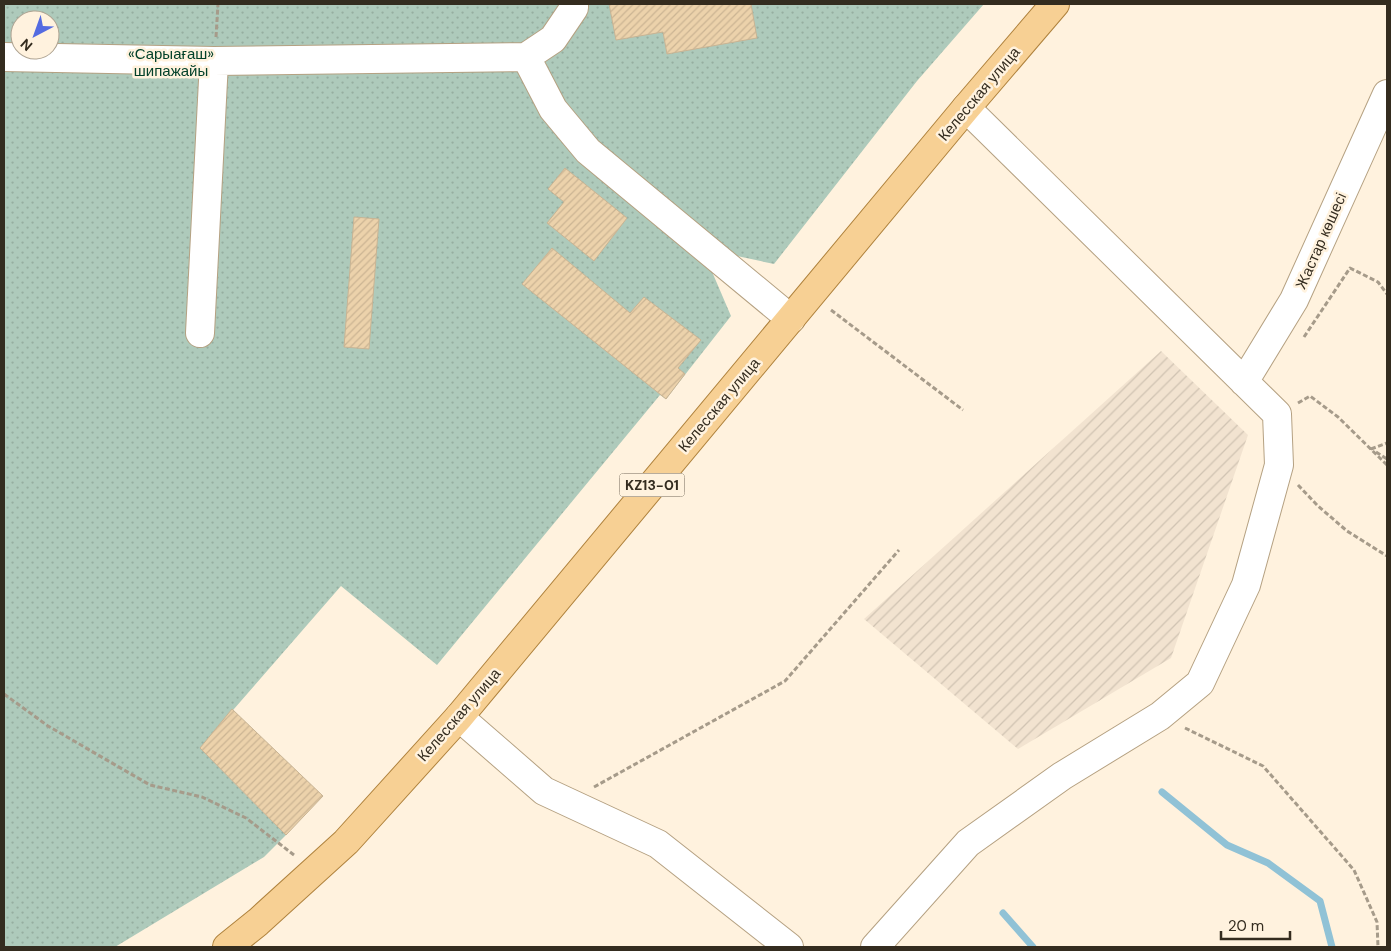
<svg xmlns="http://www.w3.org/2000/svg" width="1391" height="951" viewBox="0 0 1391 951" font-family="'DM Sans',sans-serif">
<defs>
<pattern id="industrial-furrows" width="10" height="10" patternUnits="userSpaceOnUse" patternTransform="scale(1.25)"><rect width="10" height="10" fill="#f2e3d0"/><path d="M-1 1l2-2M0 10L10 0M9 11l2-2" fill="none" stroke="#d0c3b2"/></pattern>
<pattern id="grass-dots" width="8" height="8" patternUnits="userSpaceOnUse" patternTransform="scale(1.25)"><rect width="8" height="8" fill="#aecabb"/><path d="M2 2h.1M6 6h.1" fill="none" stroke="#96aea0" stroke-width="1.8" stroke-linecap="round"/></pattern>
<pattern id="building-hatch" width="6" height="6" patternUnits="userSpaceOnUse" patternTransform="scale(1.25)"><rect width="6" height="6" fill="#ecd2ab"/><path d="M-1 1l2-2M0 6l6-6M5 7l2-2" fill="none" stroke="#cbb493"/></pattern>
</defs>
<rect width="100%" height="100%" fill="#fff2de"/>
<path fill="url(#industrial-furrows)" d="M 1161,351 L 1248,435 L 1171,658 L 1018,749 L 864,619 Z"/>
<path fill="url(#grass-dots)" fill-rule="evenodd" d="M 4,4 L 984,4 L 917,81 L 774,264 L 723,253 L 710,267 L 731,316 L 666,399 L 660,395 L 437,665 L 341,586 L 200,748 L 286,835 L 264,857 L 115,947 L 4,947 ZM 20,20 L 50,20 L 50,50 L 20,50 Z"/>
<g fill="none" stroke-linecap="round" stroke-linejoin="round">
<path stroke="#90c2d6" stroke-width="7" d="M 1162,792 L 1227,845 L 1268,863 L 1320,901 L 1332,947
M 1003,913 L 1033,947"/>
</g>
<path fill="url(#building-hatch)" stroke="#c8b494" d="M 609,4 L 751,4 L 757,38 L 667,54 L 663,32 L 616,40 Z
M 565,168 L 627,218 L 594,261 L 547,223 L 564,202 L 548,189 Z
M 354,217 L 379,219 L 369,349 L 344,347 Z
M 552,248 L 630,313 L 644,297 L 701,340 L 678,368 L 685,374 L 666,399 L 522,284 Z
M 232,709 L 323,796 L 286,835 L 200,748 Z"/>
<g fill="none" stroke-linecap="round" stroke-linejoin="round">
<defs>
<path id="minor" d="M 4,57 L 214,61 L 526,57 L 553,109 L 588,151 L 791,319
M 526,57 L 553,39 L 574,8 L 574,4
M 200,333 L 214,61
M 1244,382 L 1294,300 L 1387,94
M 459,717 L 544,791 L 658,844 L 789,947
M 875,947 L 968,843 L 1062,776 L 1160,716 L 1200,683 L 1246,585 L 1279,465 L 1277,414 L 966,108"/>
<path id="major" d="M 227,947 L 258,922 L 346,842 L 459,717 L 966,108 L 1055,4"/>
</defs>
<use href="#minor" stroke="#b5a182" stroke-width="30"/>
<use href="#major" stroke="#af823d" stroke-width="30"/>
<path stroke="#a69b8a" stroke-width="3" stroke-dasharray="5 2.5" stroke-linecap="butt" d="M 216,37 L 218,4
M 831,310 L 963,410
M 1304,337 L 1350,268 L 1378,282 L 1387,294
M 1298,403 L 1310,396 L 1338,417 L 1387,465
M 1371,449 L 1387,443
M 1376,452 L 1387,459
M 1298,485 L 1318,506 L 1347,531 L 1387,556
M 4,694 L 48,726 L 150,785 L 202,797 L 246,818 L 294,855
M 1185,728 L 1263,766 L 1354,870 L 1377,922 L 1378,947
M 594,787 L 785,681 L 899,550"/>
<use href="#minor" stroke="#fff" stroke-width="28"/>
<use href="#major" stroke="#f7d094" stroke-width="28"/>
</g>
<g text-anchor="middle" stroke-width="5" stroke-linejoin="round" paint-order="stroke">
<rect fill="#fff2de" stroke="#716758" stroke-width="1" x="619.5" y="473.5" width="65" height="23" rx="4"/>
<g font-size="14" font-weight="bold" fill="#342c1f">
<text x="652" y="490">KZ13-01</text>
</g>
<g font-size="15" fill="#03412a" stroke="#fff2de">
<text x="171" y="59">«Сарыағаш»<tspan x="171" dy="17">шипажайы</tspan></text>
</g>
<g font-size="15" fill="#342c1f" stroke="#fff2de">
<text transform="translate(979 94) rotate(-50)" y="5">Келесская улица</text>
<text transform="translate(1321 241) rotate(-66)" y="5">Жастар көшесі</text>
<text transform="translate(719 405) rotate(-50)" y="5">Келесская улица</text>
<text transform="translate(459 715) rotate(-49)" y="5">Келесская улица</text>
</g>
</g>
<rect width="1391" height="951" fill="none" stroke="#342c1f" stroke-width="10"/>
<g transform="translate(35 35) rotate(221)"><circle r="24" fill="#fff2de" stroke="#aea392"/>
<path d="M0-4L9 19L0 12L-9 19Z" fill="#546be1"/>
<text y="-8" font-size="14" font-weight="bold" text-anchor="middle" fill="#342c1f">N</text>
</g>
<path d="M1221 931v8h69v-8" fill="none" stroke="#342c1f" stroke-width="2.5"/>
<text x="1228" y="931" font-size="15" fill="#342c1f" stroke="#fff2de" stroke-width="4" paint-order="stroke">20 m</text>
</svg>
